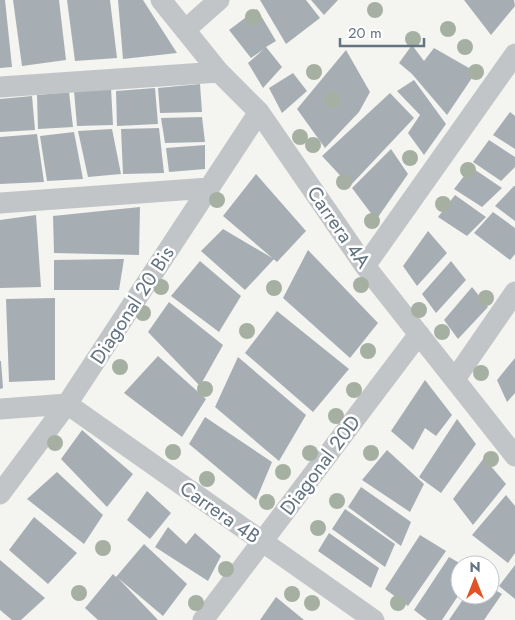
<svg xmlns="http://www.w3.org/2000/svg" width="515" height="620" viewBox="0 0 515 620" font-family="Jost,sans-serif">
<rect width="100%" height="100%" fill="#f4f4f0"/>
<path fill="#a7aeb3" d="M 0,0 L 5,0 L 12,67 L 0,68 Z
M 13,0 L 59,0 L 66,60 L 22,66 Z
M 67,0 L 110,0 L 117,58 L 75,61 Z
M 118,0 L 143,0 L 177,53 L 123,59 Z
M 260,0 L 306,0 L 320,18 L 286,44 Z
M 311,0 L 338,0 L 324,15 Z
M 464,0 L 514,0 L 515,6 L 491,35 Z
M 257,9 L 276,41 L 266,47 L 282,67 L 263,88 L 248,63 L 264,49 L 251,58 L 229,30 Z
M 412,45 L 424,61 L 434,48 L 476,72 L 447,115 L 412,74 L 399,63 Z
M 346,50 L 370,92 L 359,112 L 325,148 L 297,109 Z
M 293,73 L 307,91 L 282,113 L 269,88 Z
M 414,80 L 446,124 L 424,155 L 408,133 L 420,115 L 397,91 Z
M 200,84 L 202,112 L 160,113 L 158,88 Z
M 111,88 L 113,125 L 77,126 L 74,91 Z
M 155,88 L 158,124 L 117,126 L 116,91 Z
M 69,92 L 73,127 L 38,129 L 37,95 Z
M 390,93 L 414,118 L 350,186 L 322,156 Z
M 32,96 L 35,130 L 0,132 L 0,99 Z
M 510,112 L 515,116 L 515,149 L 493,135 Z
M 202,117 L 205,142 L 165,143 L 161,118 Z
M 159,128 L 164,173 L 123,174 L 121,129 Z
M 112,129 L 121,174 L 88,177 L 78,131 Z
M 74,132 L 83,179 L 47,181 L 40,136 Z
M 37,134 L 44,182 L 0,184 L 0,137 Z
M 489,140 L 515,157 L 515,167 L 501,181 L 473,162 Z
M 205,145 L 205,169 L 169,172 L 166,148 Z
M 391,149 L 408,174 L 376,220 L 352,188 Z
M 471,167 L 502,188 L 482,207 L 454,189 Z
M 256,174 L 306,231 L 277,262 L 223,216 Z
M 514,186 L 515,186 L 515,221 L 495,206 Z
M 455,195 L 486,217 L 467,236 L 438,217 Z
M 140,207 L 139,255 L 54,253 L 53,216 Z
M 493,212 L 515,228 L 515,254 L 510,260 L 474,233 Z
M 36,215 L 41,287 L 0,288 L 0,220 Z
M 223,229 L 274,259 L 245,290 L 201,251 Z
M 428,231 L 447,253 L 417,286 L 403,266 Z
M 308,250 L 378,323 L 350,358 L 283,298 Z
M 124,259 L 119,290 L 54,290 L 54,260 Z
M 200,261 L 241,296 L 219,332 L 171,296 Z
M 451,261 L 466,280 L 436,313 L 422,294 Z
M 472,287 L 488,307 L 458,339 L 444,320 Z
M 55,298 L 55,380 L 9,382 L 6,299 Z
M 169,302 L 223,345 L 200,386 L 148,332 Z
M 277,311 L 349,369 L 313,412 L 245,353 Z
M 158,356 L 206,399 L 182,437 L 124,393 Z
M 238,357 L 306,415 L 279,461 L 215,407 Z
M 515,358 L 515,393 L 507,402 L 497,380 Z
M 0,361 L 1,361 L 3,388 L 0,389 Z
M 425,380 L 452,415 L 436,436 L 425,428 L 413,450 L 391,431 Z
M 205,417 L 272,462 L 256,500 L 189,444 Z
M 457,419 L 476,444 L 441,493 L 419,477 Z
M 82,430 L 133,474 L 107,507 L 61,459 Z
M 387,450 L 424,484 L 410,512 L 362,480 Z
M 484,458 L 506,484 L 473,525 L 453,499 Z
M 57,472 L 103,515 L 84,544 L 27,499 Z
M 361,487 L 411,522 L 401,546 L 348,507 Z
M 147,491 L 171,513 L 150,539 L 127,520 Z
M 506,495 L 515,506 L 515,553 L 508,563 L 472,535 Z
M 345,509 L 395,544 L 385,567 L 332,529 Z
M 34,517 L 77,553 L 48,584 L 9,550 Z
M 168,527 L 186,544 L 195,533 L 221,556 L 208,581 L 155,547 Z
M 329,533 L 379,568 L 371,588 L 318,551 Z
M 420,535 L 446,551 L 408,606 L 385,589 Z
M 144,544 L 187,584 L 163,616 L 118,578 L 158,620 L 98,620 L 85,608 L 113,574 L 116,577 Z
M 449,557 L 463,565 L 460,565 L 460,593 L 442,620 L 427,620 L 414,610 Z
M 0,560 L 45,598 L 21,620 L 12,620 L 0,610 Z
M 515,565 L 515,599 L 499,586 Z
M 490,587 L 502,594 L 484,620 L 449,620 L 466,595 L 490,595 Z
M 276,597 L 304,620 L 260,620 Z"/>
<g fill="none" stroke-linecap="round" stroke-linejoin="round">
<path stroke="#c2c5c8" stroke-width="21" d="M 161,0 L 219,72 L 259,112 L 365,266 L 515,456
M 185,30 L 219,0
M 0,87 L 219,72
M 0,203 L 209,188
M 365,266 L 515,54
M 455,379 L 515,292
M 0,409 L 67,404 L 374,620
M 0,494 L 67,404 L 259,112
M 203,620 L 419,334"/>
</g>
<g fill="#a6b0a2">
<circle cx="375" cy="10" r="8"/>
<circle cx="253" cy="17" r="8"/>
<circle cx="448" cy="29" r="8"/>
<circle cx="413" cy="39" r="8"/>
<circle cx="465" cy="47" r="8"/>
<circle cx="314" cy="72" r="8"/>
<circle cx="476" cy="72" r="8"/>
<circle cx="332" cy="100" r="8"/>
<circle cx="300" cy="137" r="8"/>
<circle cx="313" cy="145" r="8"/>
<circle cx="410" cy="158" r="8"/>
<circle cx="468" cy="170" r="8"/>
<circle cx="344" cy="182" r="8"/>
<circle cx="217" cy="200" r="8"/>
<circle cx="443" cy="204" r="8"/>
<circle cx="372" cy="221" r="8"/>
<circle cx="361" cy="285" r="8"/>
<circle cx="161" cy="287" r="8"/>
<circle cx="274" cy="288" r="8"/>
<circle cx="486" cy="298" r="8"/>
<circle cx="419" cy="310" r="8"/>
<circle cx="143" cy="313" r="8"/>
<circle cx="247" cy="331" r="8"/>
<circle cx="442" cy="332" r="8"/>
<circle cx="368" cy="351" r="8"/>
<circle cx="120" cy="367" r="8"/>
<circle cx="481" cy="373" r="8"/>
<circle cx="205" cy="389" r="8"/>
<circle cx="354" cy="390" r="8"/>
<circle cx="336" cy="416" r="8"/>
<circle cx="55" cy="443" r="8"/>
<circle cx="173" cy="452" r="8"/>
<circle cx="310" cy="453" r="8"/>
<circle cx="371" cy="453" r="8"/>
<circle cx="491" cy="459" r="8"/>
<circle cx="283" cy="472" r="8"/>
<circle cx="207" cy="479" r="8"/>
<circle cx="337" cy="501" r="8"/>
<circle cx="267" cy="502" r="8"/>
<circle cx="318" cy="528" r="8"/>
<circle cx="103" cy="548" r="8"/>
<circle cx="226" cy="569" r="8"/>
<circle cx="79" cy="593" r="8"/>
<circle cx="292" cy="594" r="8"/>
<circle cx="196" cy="603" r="8"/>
<circle cx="312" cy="603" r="8"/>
<circle cx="398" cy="603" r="8"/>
</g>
<g text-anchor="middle" stroke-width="5" stroke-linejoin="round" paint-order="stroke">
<g font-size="20" fill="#647381" stroke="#fff">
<text transform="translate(339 227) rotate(55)" y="7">Carrera 4A</text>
<text transform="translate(132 305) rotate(-57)" y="7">Diagonal 20 Bis</text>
<text transform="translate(320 465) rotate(-53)" y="7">Diagonal 20D</text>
<text transform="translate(220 512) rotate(35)" y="7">Carrera 4B</text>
</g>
</g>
<g transform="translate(475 580)"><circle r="24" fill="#ffffff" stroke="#c1c7cd"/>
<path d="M0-4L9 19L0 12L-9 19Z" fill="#e05325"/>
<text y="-8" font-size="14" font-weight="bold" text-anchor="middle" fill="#647381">N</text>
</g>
<path d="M340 38v8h84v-8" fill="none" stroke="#647381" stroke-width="2.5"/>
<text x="348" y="38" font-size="15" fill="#647381" stroke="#ffffff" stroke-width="4" paint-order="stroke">20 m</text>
</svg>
